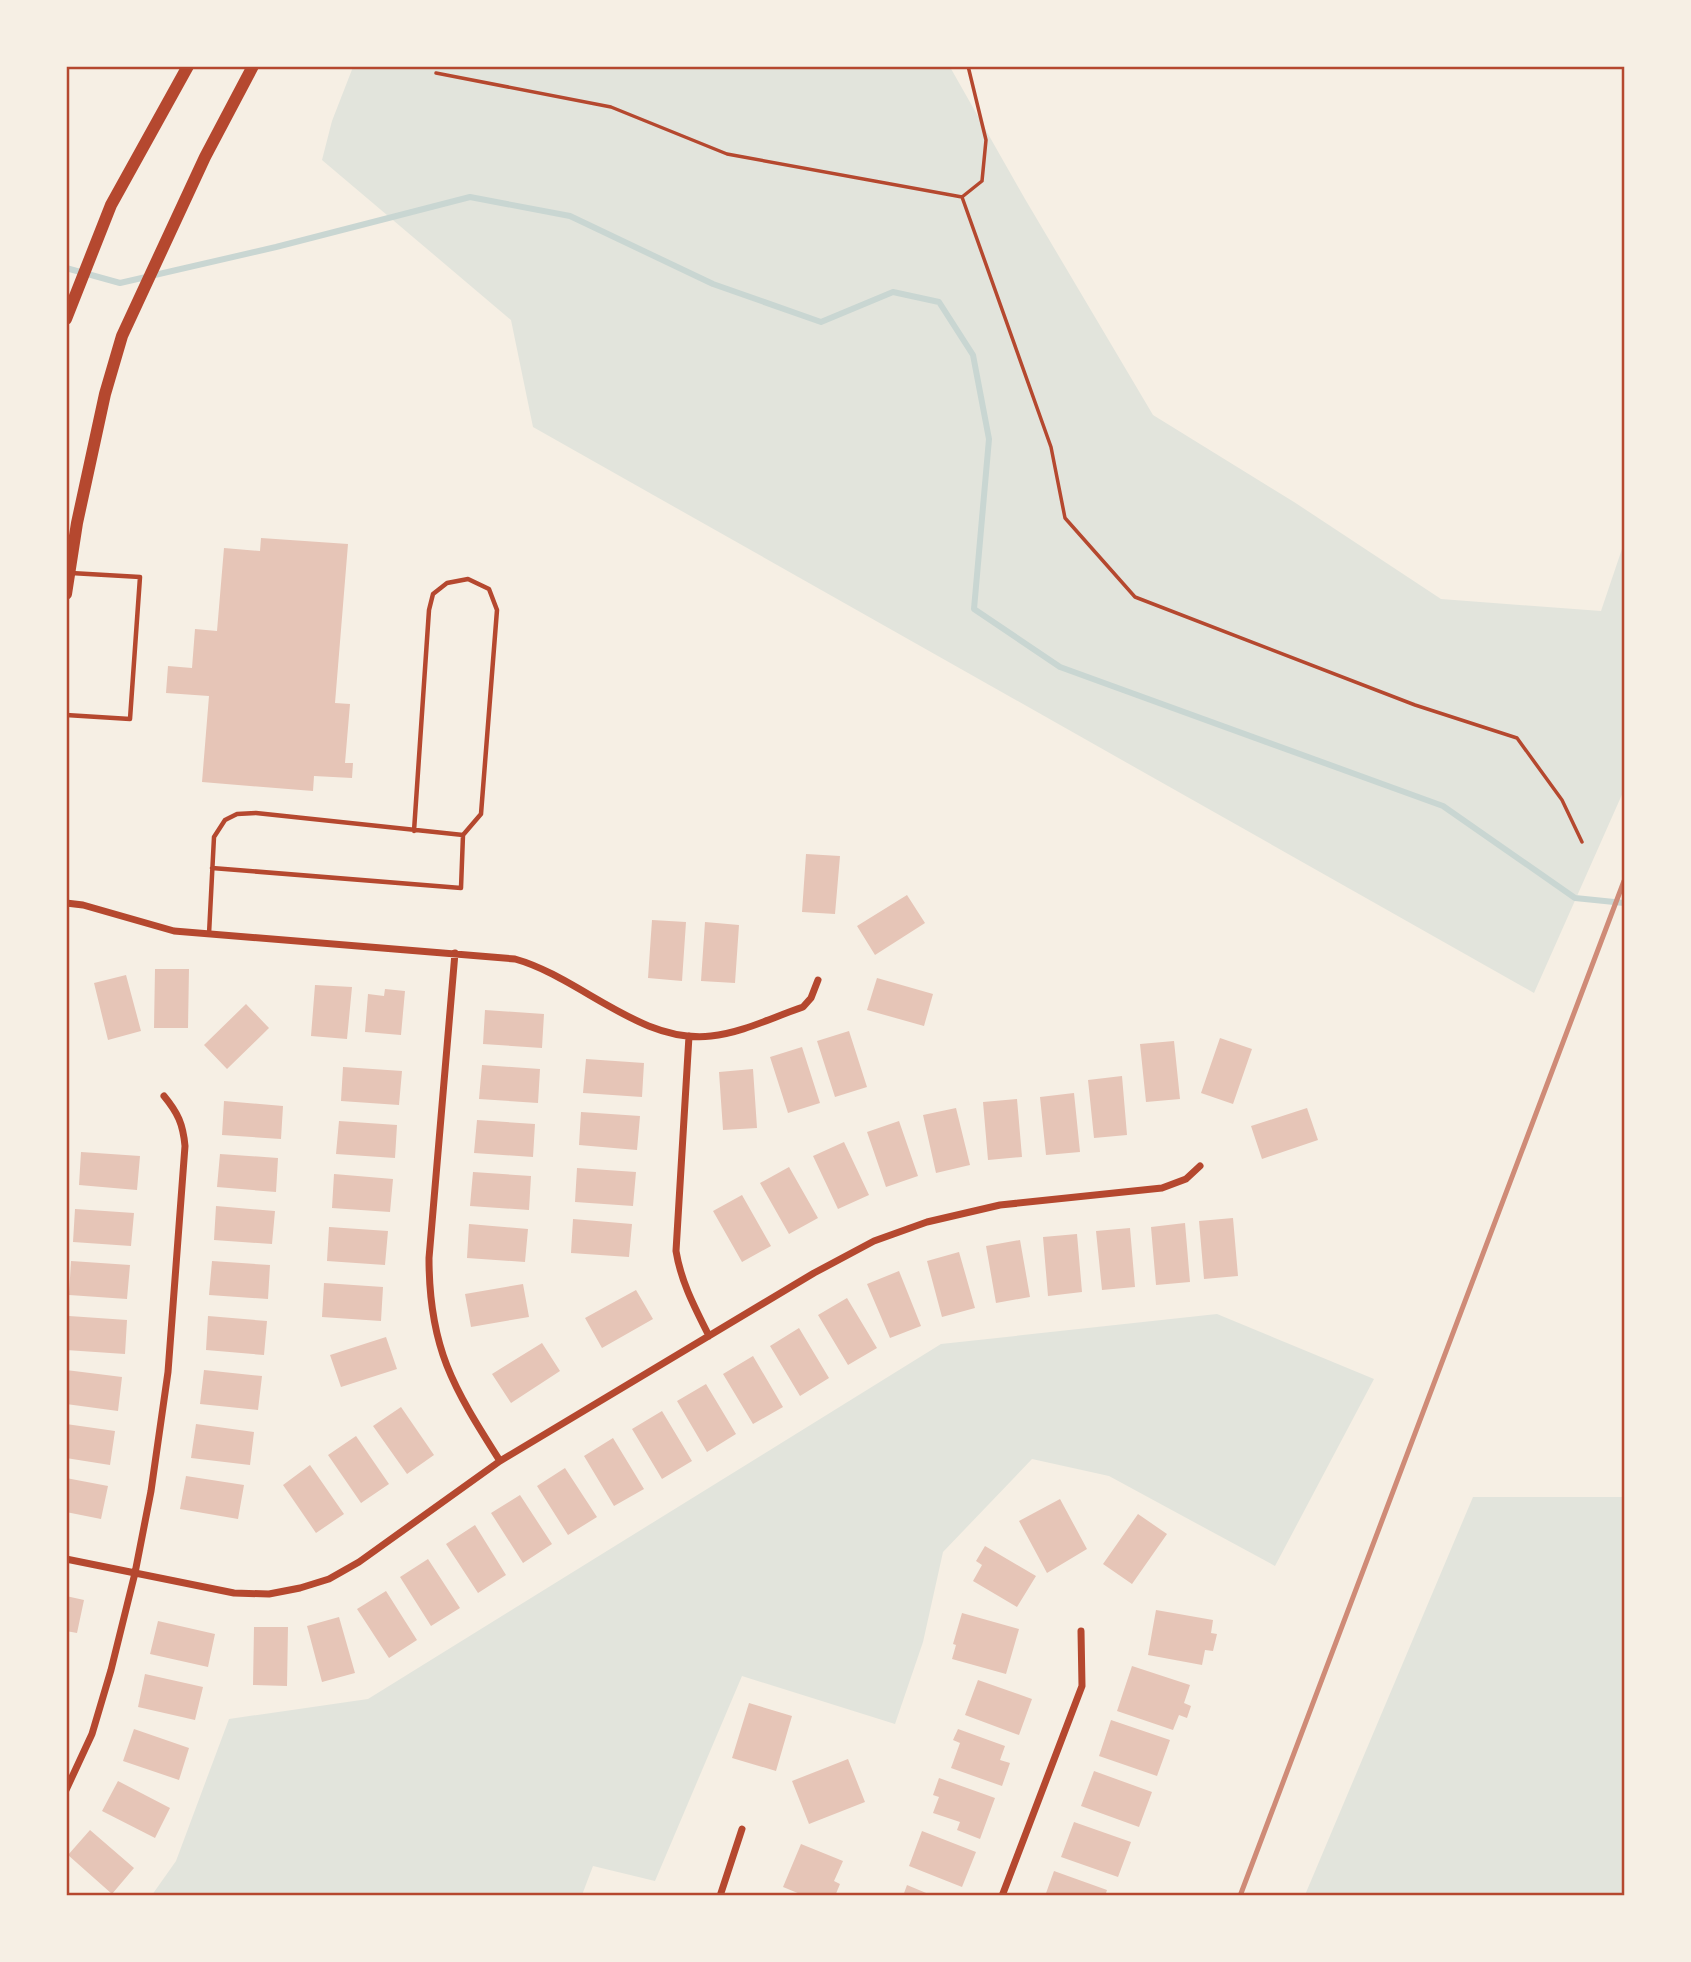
<svg xmlns="http://www.w3.org/2000/svg" width="1691" height="1962" viewBox="0 0 1691 1962" font-family="Georgia,serif">
<rect width="100%" height="100%" fill="#f6efe4"/>
<path fill="#e2e4dc" d="M 353,67 L 950,67 L 1025,199 L 1153,415 L 1294,502 L 1441,599 L 1601,611 L 1624,543 L 1624,790 L 1534,993 L 533,427 L 511,320 L 322,160 L 332,121 Z
M 1217,1314 L 1374,1379 L 1275,1566 L 1109,1476 L 1032,1459 L 943,1552 L 923,1642 L 895,1724 L 742,1676 L 655,1881 L 593,1866 L 582,1895 L 152,1895 L 176,1861 L 229,1719 L 368,1699 L 941,1344 Z
M 1473,1497 L 1624,1497 L 1624,1895 L 1305,1895 Z"/>
<g fill="none" stroke-linecap="round" stroke-linejoin="round">
<path stroke="#c9d6d2" stroke-width="6" d="M 66,268 L 120,283 L 276,247 L 470,197 L 570,216 L 713,284 L 821,322 L 893,292 L 939,302 L 973,355 L 989,439 L 974,609 L 1060,667 L 1443,806 L 1575,898 L 1624,903"/>
</g>
<path fill="#e6c5b7" d="M 261,538 L 348,544 L 335,703 L 350,704 L 345,763 L 353,763 L 352,778 L 314,776 L 313,791 L 202,782 L 209,696 L 166,693 L 168,666 L 192,668 L 195,629 L 217,631 L 224,548 L 260,551 Z
M 806,854 L 840,856 L 835,914 L 802,912 Z
M 907,895 L 925,923 L 875,955 L 857,926 Z
M 652,920 L 686,922 L 682,981 L 648,978 Z
M 705,922 L 739,925 L 735,983 L 701,981 Z
M 155,969 L 189,969 L 188,1028 L 154,1028 Z
M 126,975 L 141,1031 L 108,1040 L 94,983 Z
M 877,978 L 933,994 L 924,1026 L 867,1010 Z
M 315,985 L 352,987 L 347,1039 L 311,1036 Z
M 385,989 L 405,991 L 401,1035 L 365,1032 L 368,994 L 384,996 Z
M 246,1004 L 269,1028 L 227,1069 L 204,1045 Z
M 485,1010 L 544,1014 L 542,1048 L 483,1044 Z
M 849,1031 L 867,1087 L 835,1097 L 817,1041 Z
M 1220,1038 L 1252,1049 L 1233,1104 L 1201,1093 Z
M 1174,1041 L 1180,1099 L 1146,1102 L 1140,1044 Z
M 802,1047 L 820,1103 L 788,1113 L 770,1057 Z
M 586,1059 L 644,1063 L 642,1097 L 583,1093 Z
M 482,1065 L 540,1069 L 538,1103 L 479,1099 Z
M 343,1067 L 402,1071 L 399,1105 L 341,1101 Z
M 753,1069 L 757,1128 L 723,1130 L 719,1072 Z
M 1122,1076 L 1127,1135 L 1094,1138 L 1088,1080 Z
M 1074,1093 L 1080,1152 L 1046,1155 L 1040,1097 Z
M 1017,1099 L 1022,1157 L 988,1160 L 983,1102 Z
M 224,1101 L 283,1106 L 281,1139 L 222,1135 Z
M 956,1108 L 970,1165 L 936,1173 L 923,1115 Z
M 1307,1108 L 1318,1140 L 1262,1159 L 1251,1126 Z
M 581,1112 L 640,1116 L 637,1150 L 579,1145 Z
M 477,1120 L 535,1124 L 533,1157 L 474,1153 Z
M 339,1121 L 397,1125 L 395,1158 L 336,1154 Z
M 899,1121 L 918,1176 L 886,1187 L 867,1132 Z
M 844,1142 L 869,1195 L 838,1209 L 813,1156 Z
M 81,1152 L 140,1156 L 137,1190 L 79,1185 Z
M 220,1154 L 278,1158 L 276,1192 L 217,1187 Z
M 789,1167 L 818,1218 L 789,1234 L 760,1183 Z
M 577,1168 L 636,1172 L 633,1206 L 575,1202 Z
M 473,1172 L 531,1176 L 529,1210 L 470,1206 Z
M 334,1174 L 393,1179 L 390,1212 L 332,1208 Z
M 742,1195 L 771,1246 L 742,1262 L 713,1211 Z
M 216,1206 L 275,1211 L 272,1244 L 214,1240 Z
M 75,1209 L 134,1213 L 131,1246 L 73,1242 Z
M 1233,1218 L 1238,1276 L 1204,1279 L 1199,1221 Z
M 573,1219 L 632,1224 L 629,1257 L 571,1253 Z
M 1185,1223 L 1190,1282 L 1156,1285 L 1151,1227 Z
M 469,1224 L 528,1229 L 525,1262 L 467,1258 Z
M 329,1227 L 388,1231 L 385,1265 L 327,1261 Z
M 1130,1228 L 1135,1287 L 1102,1290 L 1096,1231 Z
M 1077,1234 L 1082,1292 L 1048,1296 L 1043,1237 Z
M 1020,1240 L 1030,1297 L 996,1303 L 986,1246 Z
M 959,1252 L 975,1308 L 942,1317 L 927,1261 Z
M 71,1261 L 130,1265 L 127,1299 L 69,1295 Z
M 212,1261 L 270,1265 L 268,1299 L 209,1295 Z
M 899,1271 L 921,1326 L 890,1338 L 867,1284 Z
M 324,1283 L 383,1287 L 381,1321 L 322,1317 Z
M 523,1284 L 529,1317 L 471,1327 L 465,1294 Z
M 636,1290 L 653,1319 L 602,1348 L 585,1318 Z
M 847,1298 L 877,1348 L 848,1365 L 818,1315 Z
M 69,1316 L 127,1320 L 125,1354 L 66,1350 Z
M 208,1316 L 267,1321 L 264,1355 L 206,1350 Z
M 799,1328 L 829,1378 L 800,1396 L 770,1346 Z
M 386,1337 L 397,1369 L 341,1387 L 330,1355 Z
M 542,1343 L 560,1371 L 511,1403 L 492,1374 Z
M 753,1356 L 783,1407 L 753,1424 L 723,1374 Z
M 66,1370 L 122,1377 L 118,1411 L 66,1404 Z
M 204,1370 L 262,1376 L 258,1410 L 200,1404 Z
M 706,1384 L 736,1434 L 707,1452 L 677,1401 Z
M 401,1407 L 434,1455 L 407,1474 L 373,1426 Z
M 662,1411 L 692,1461 L 662,1479 L 632,1429 Z
M 66,1424 L 115,1431 L 110,1465 L 66,1458 Z
M 196,1424 L 254,1432 L 250,1465 L 191,1458 Z
M 356,1436 L 389,1484 L 361,1503 L 328,1455 Z
M 613,1438 L 644,1489 L 614,1506 L 584,1456 Z
M 310,1465 L 344,1514 L 316,1533 L 283,1485 Z
M 565,1468 L 597,1517 L 568,1535 L 537,1486 Z
M 186,1476 L 244,1485 L 238,1519 L 180,1509 Z
M 66,1478 L 108,1486 L 101,1519 L 66,1512 Z
M 520,1495 L 552,1544 L 523,1563 L 491,1513 Z
M 1060,1499 L 1087,1549 L 1047,1573 L 1019,1521 Z
M 1138,1514 L 1167,1534 L 1132,1584 L 1103,1564 Z
M 475,1525 L 506,1575 L 478,1593 L 446,1544 Z
M 985,1546 L 1036,1576 L 1017,1607 L 973,1581 L 982,1565 L 976,1561 Z
M 428,1559 L 460,1608 L 431,1626 L 400,1577 Z
M 386,1591 L 417,1640 L 389,1658 L 357,1609 Z
M 66,1596 L 84,1600 L 77,1633 L 66,1631 Z
M 1156,1610 L 1213,1620 L 1211,1633 L 1217,1634 L 1213,1651 L 1205,1650 L 1202,1665 L 1148,1655 Z
M 962,1613 L 1019,1629 L 1006,1674 L 952,1659 L 956,1645 L 953,1644 Z
M 339,1617 L 355,1673 L 322,1682 L 307,1626 Z
M 158,1621 L 215,1634 L 208,1667 L 150,1654 Z
M 254,1627 L 288,1627 L 287,1686 L 253,1685 Z
M 1132,1666 L 1190,1685 L 1184,1703 L 1191,1706 L 1187,1718 L 1179,1715 L 1173,1730 L 1117,1711 Z
M 145,1674 L 203,1687 L 195,1720 L 138,1707 Z
M 978,1680 L 1032,1699 L 1019,1735 L 965,1715 Z
M 749,1703 L 792,1716 L 776,1771 L 732,1758 Z
M 1111,1720 L 1170,1740 L 1157,1776 L 1099,1756 Z
M 134,1729 L 189,1748 L 179,1780 L 123,1761 Z
M 958,1729 L 1005,1746 L 1000,1760 L 1010,1763 L 1002,1786 L 951,1768 L 960,1743 L 953,1740 Z
M 848,1759 L 865,1802 L 809,1824 L 792,1781 Z
M 1094,1771 L 1152,1792 L 1139,1827 L 1081,1806 Z
M 939,1778 L 995,1798 L 980,1839 L 957,1830 L 960,1822 L 933,1813 L 939,1797 L 933,1795 Z
M 118,1781 L 170,1808 L 155,1838 L 102,1811 Z
M 1074,1822 L 1131,1842 L 1118,1877 L 1061,1857 Z
M 90,1830 L 134,1868 L 112,1894 L 68,1855 Z
M 922,1831 L 976,1852 L 962,1887 L 909,1866 Z
M 801,1844 L 843,1861 L 834,1881 L 840,1884 L 835,1896 L 805,1896 L 783,1887 Z
M 1054,1871 L 1107,1890 L 1105,1896 L 1045,1896 Z
M 907,1885 L 931,1895 L 931,1896 L 903,1896 Z"/>
<g fill="none" stroke-linecap="round" stroke-linejoin="round">
<path stroke="#b5482f" stroke-width="3.5" d="M 968,66 L 986,140 L 982,181 L 962,197 L 1051,447 L 1065,518 L 1135,597 L 1415,705 L 1517,738 L 1562,800 L 1582,842
M 436,73 L 611,107 L 727,154 L 962,197"/>
<path stroke="#b5482f" stroke-width="4.5" d="M 66,715 L 130,719 L 140,577 L 71,573
M 212,868 L 461,888 L 463,835
M 209,934 L 214,837 L 225,820 L 237,814 L 256,813 L 463,835 L 481,814 L 497,610 L 489,589 L 468,579 L 447,583 L 433,594 L 429,610 L 414,831"/>
<path stroke="#b5482f" stroke-width="7" d="M 66,903 L 83,905 L 174,931 L 515,959 C 580,977 640,1044 711,1036 C 742,1033 773,1017 803,1007 L 811,998 L 818,980
M 455,953 L 429,1258 C 429,1348 453,1387 500,1461
M 689,1036 L 676,1251 C 681,1282 695,1308 709,1336
M 66,1559 L 234,1593 L 269,1594 L 300,1588 L 329,1579 L 359,1562 L 500,1461 L 814,1273 L 874,1241 L 927,1222 L 1000,1205 L 1162,1188 L 1186,1179 L 1200,1166
M 66,1790 L 92,1734 L 111,1670 L 135,1573 L 151,1491 L 168,1372 L 185,1146 C 183,1124 178,1113 164,1096
M 720,1896 L 742,1829
M 1002,1896 L 1082,1686 L 1081,1631"/>
<path stroke="#b5482f" stroke-width="12" d="M 66,319 L 111,205 L 188,66
M 66,594 L 77,523 L 105,394 L 122,336 L 205,157 L 253,66"/>
<path stroke="#cf8b77" stroke-width="5" d="M 1240,1896 L 1624,881"/>
</g>
<rect width="1691" height="1962" fill="none" stroke="#f6efe4" stroke-width="136"/>
<rect x="68" y="68" width="1555" height="1826" fill="none" stroke="#b5482f" stroke-width="2.5"/>
</svg>
